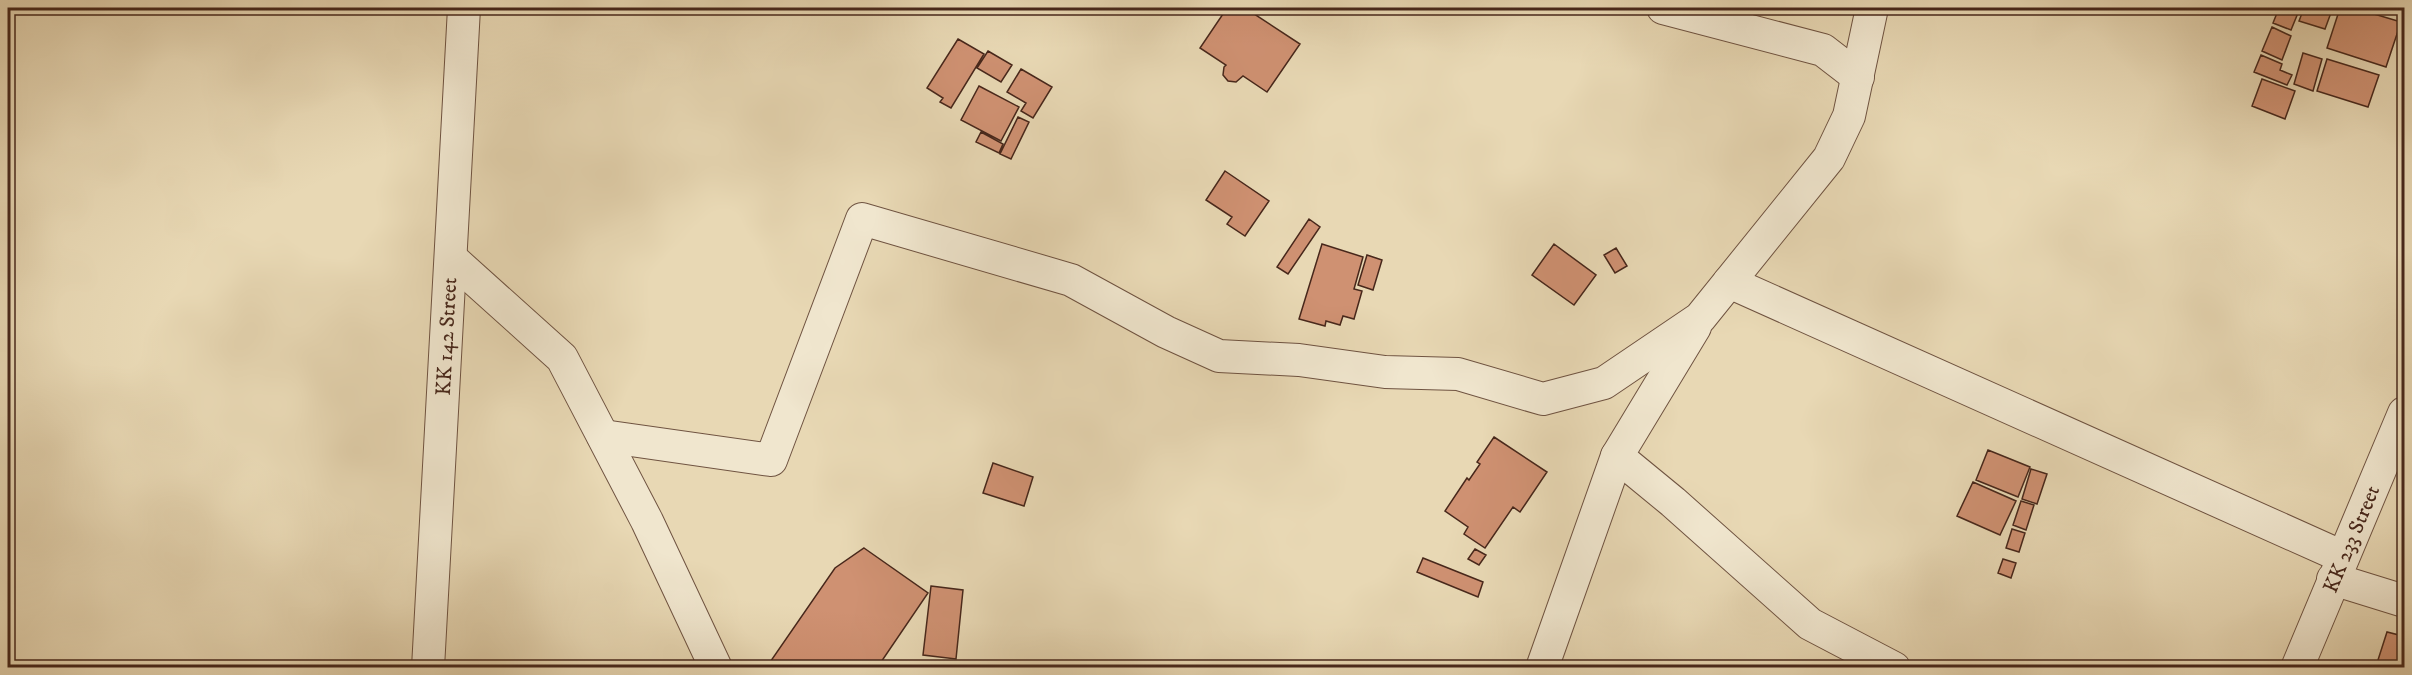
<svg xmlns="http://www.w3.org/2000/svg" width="2412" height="675" viewBox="0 0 2412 675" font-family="'IM FELL DW Pica',serif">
<rect width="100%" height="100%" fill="#e8d8b4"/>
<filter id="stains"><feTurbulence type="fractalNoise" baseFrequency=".00333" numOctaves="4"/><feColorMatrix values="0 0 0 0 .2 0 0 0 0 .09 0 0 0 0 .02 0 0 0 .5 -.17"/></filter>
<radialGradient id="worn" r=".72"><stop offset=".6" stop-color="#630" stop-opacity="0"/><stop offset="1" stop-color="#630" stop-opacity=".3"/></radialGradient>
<path fill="#cf9172" stroke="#47271b" stroke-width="1.5" d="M 1227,8 L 1254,8 L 1248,10 L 1300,44 L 1267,92 L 1243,76 L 1236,82 L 1228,81 L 1223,75 L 1224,67 L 1226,65 L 1200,48 Z
M 2279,8 L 2300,8 L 2291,30 L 2273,23 Z
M 2304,8 L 2332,10 L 2325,29 L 2299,21 Z
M 2340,8 L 2354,8 L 2401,22 L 2386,67 L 2327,48 Z
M 2272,27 L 2291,36 L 2282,60 L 2262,51 Z
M 958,39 L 984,54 L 951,108 L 940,102 L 943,98 L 927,88 Z
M 988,51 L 1012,65 L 1001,82 L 977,68 Z
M 2303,53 L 2322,59 L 2313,91 L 2294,84 Z
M 2261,55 L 2282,64 L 2280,70 L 2292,75 L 2287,85 L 2254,72 Z
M 2327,59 L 2379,75 L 2368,107 L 2317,91 Z
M 1021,69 L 1052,87 L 1033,118 L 1021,111 L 1026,103 L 1007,92 Z
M 2262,79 L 2295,91 L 2285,119 L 2252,106 Z
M 979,86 L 1019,107 L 1001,141 L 961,120 Z
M 1018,117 L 1029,122 L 1011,159 L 1000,154 Z
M 981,132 L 1003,144 L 999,153 L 976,142 Z
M 1225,171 L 1269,201 L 1245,236 L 1227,224 L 1232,217 L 1206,200 Z
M 1309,219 L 1320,227 L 1288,274 L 1277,267 Z
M 1322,244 L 1363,257 L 1354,289 L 1362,291 L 1354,319 L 1343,316 L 1340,325 L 1326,321 L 1325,326 L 1299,319 Z
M 1554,244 L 1596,275 L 1574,305 L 1532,275 Z
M 1616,248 L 1627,266 L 1615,273 L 1604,255 Z
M 1367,255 L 1382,260 L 1373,290 L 1358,285 Z
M 1494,437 L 1547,472 L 1520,512 L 1513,507 L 1485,548 L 1464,534 L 1468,527 L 1445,511 L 1467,478 L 1469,480 L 1480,464 L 1477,462 Z
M 1988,450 L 2030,467 L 2018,497 L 1976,480 Z
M 993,463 L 1033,477 L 1024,506 L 983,493 Z
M 2031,469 L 2047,474 L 2037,504 L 2022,499 Z
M 1973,482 L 2016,501 L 2000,535 L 1957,516 Z
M 2021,501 L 2034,505 L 2026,530 L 2013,525 Z
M 2012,529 L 2025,533 L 2019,552 L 2006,548 Z
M 864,548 L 928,593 L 877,668 L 772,668 L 768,665 L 835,568 Z
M 1475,549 L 1486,555 L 1479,565 L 1468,559 Z
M 1423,558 L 1483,582 L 1478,597 L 1417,572 Z
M 2003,559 L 2016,563 L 2011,578 L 1998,573 Z
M 931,586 L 963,590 L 956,659 L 923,655 Z
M 2404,617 L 2404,668 L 2389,668 L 2377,663 L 2387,632 L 2399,635 Z"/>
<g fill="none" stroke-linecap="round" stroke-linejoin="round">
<defs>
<g id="street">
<path d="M 1663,8 L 1823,50 L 1858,77"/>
<path d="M 452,259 L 562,358 L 647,521 L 716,668"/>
<path d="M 1729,282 L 2343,557"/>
<path d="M 603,436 L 771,460 L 862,219 L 1071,280 L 1166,332 L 1219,356 L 1299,360 L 1385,372 L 1458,374 L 1543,399 L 1604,383 L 1700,318 L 1829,158 L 1849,116 L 1872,8"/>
<path d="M 1617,456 L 1673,502 L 1810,624 L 1894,668"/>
<path d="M 2333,579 L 2404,601"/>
<path id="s1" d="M 428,668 L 464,8"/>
<path d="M 1542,668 L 1617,456 L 1695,327"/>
<path id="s2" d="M 2297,668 L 2404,413"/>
</g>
</defs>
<use href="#street" stroke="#6f5341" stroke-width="34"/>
<use href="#street" stroke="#f0e6ce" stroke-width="32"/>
</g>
<g text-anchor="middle" stroke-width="4.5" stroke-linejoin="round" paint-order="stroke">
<g font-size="21" fill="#47271b" stroke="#f0e6ce">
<text dy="7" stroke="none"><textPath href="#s1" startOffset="332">KK 142 Street</textPath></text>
<text dy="7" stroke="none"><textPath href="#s2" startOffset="140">KK 233 Street</textPath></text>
</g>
</g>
<rect width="2412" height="675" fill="none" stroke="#e8d8b4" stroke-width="30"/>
<rect x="9" y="9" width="2394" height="657" fill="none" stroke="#47271b" stroke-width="3"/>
<rect x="15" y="15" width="2382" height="645" fill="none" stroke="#47271b" stroke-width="1.5"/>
<rect width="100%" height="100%" filter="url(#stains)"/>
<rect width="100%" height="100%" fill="url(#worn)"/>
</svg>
